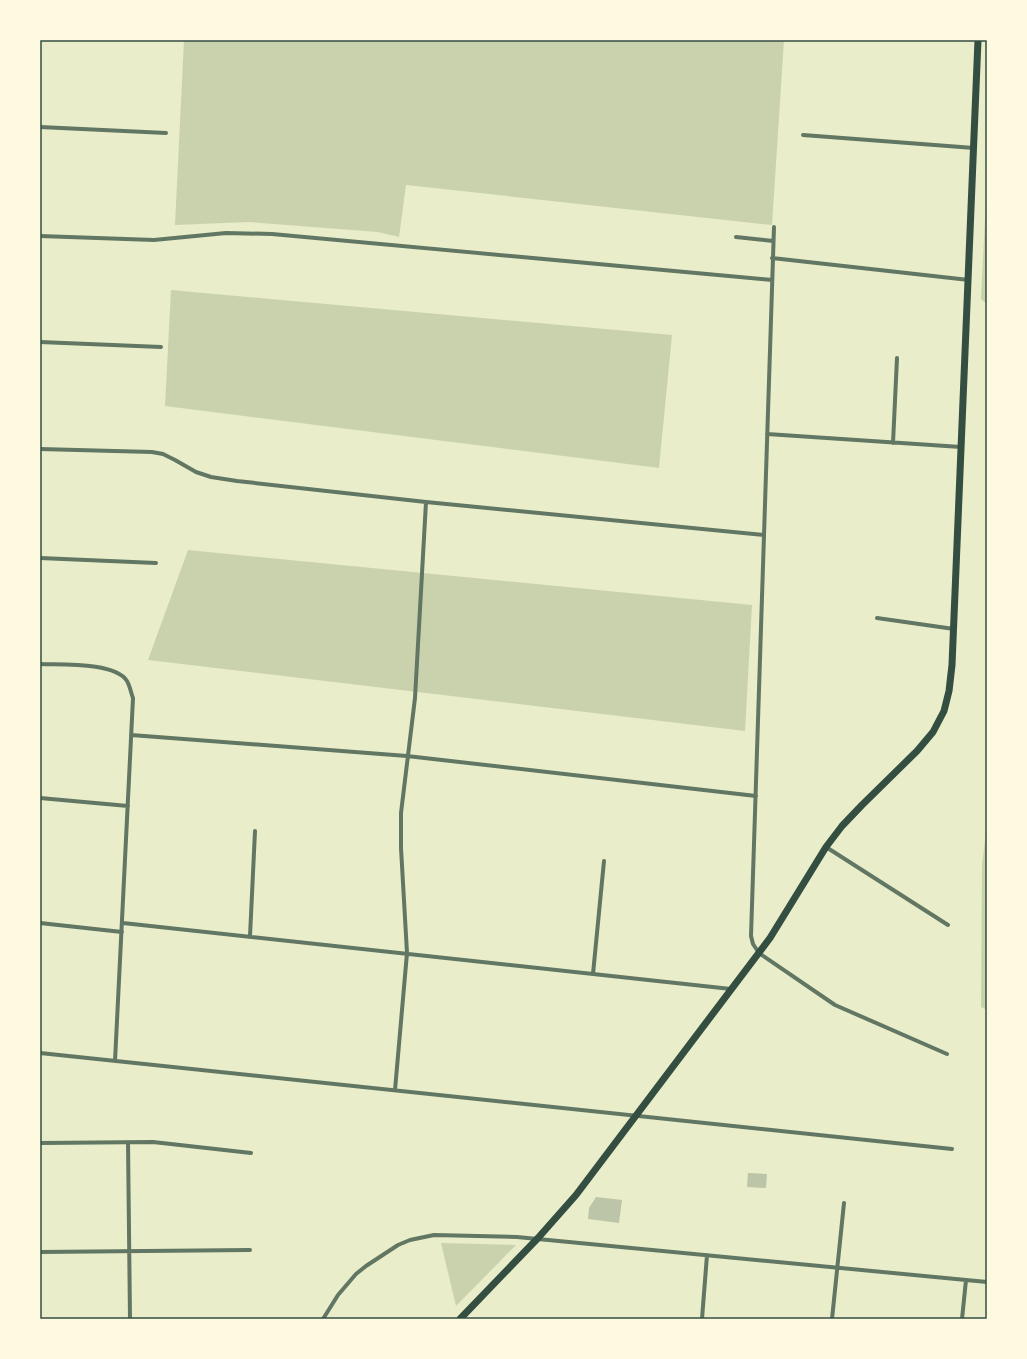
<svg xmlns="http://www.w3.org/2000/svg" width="1027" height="1359" viewBox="0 0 1027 1359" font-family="'Public Sans',sans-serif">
<rect width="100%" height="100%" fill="#e9edc9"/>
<path fill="#cad2ad" d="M 184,40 L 784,40 L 772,225 L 406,185 L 399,237 L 378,232 L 249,222 L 175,225 Z
M 987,179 L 987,304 L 981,299 Z
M 171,290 L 672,335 L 659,468 L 165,406 Z
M 188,550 L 752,605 L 745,731 L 148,660 Z
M 987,824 L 987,1010 L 981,1007 L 982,865 Z
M 441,1243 L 516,1245 L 456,1306 Z"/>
<path fill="#bcc5a7" d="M 748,1173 L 767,1174 L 766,1188 L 747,1187 Z
M 596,1197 L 622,1200 L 619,1223 L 588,1219 L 589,1208 Z"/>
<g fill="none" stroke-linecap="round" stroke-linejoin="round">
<path stroke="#617663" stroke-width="4" d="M 40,127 L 166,133
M 803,135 L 974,148
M 774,227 L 751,936 L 753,944 L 759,953 L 835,1005 L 947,1054
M 40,236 L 154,240 L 226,233 L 272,234 L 772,280
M 736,237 L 773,241
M 772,258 L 969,280
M 40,342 L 161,347
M 767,434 L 961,447
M 893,443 L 897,358
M 40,449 L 152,452 L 163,454 L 175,460 L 196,472 L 211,477 L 237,481 L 426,502 L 764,535
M 40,558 L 156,563
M 877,618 L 954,629
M 40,664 C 61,665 115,662 127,681 C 130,686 131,693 133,698 L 115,1061
M 131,735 L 407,756 L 756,796
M 40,798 L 128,806
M 826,847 L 948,925
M 40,923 L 122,932
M 123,923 L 731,989
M 250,936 L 255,831
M 593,974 L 604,861
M 40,1053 L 952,1149
M 395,1090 L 407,953 L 401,848 L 401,813 L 415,698 L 426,502
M 128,1142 L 130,1319
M 40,1143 L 153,1142 L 251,1153
M 40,1252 L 250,1250
M 323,1319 L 338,1295 L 356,1274 L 366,1266 L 398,1245 L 410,1240 L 434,1235 L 517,1237 L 987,1282
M 702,1319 L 707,1255
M 832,1319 L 844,1203
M 962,1319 L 966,1280"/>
<path stroke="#344e41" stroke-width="7" d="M 460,1319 L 538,1238 L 576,1195 L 770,938 L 826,847 L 842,826 L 862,805 L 917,751 L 933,732 L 944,711 L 949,691 L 952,665 L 978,40"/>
</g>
<rect width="1027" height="1359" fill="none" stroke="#fefae0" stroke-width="82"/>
<rect x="41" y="41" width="945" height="1277" fill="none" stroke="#344e41" stroke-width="1.5"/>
</svg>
